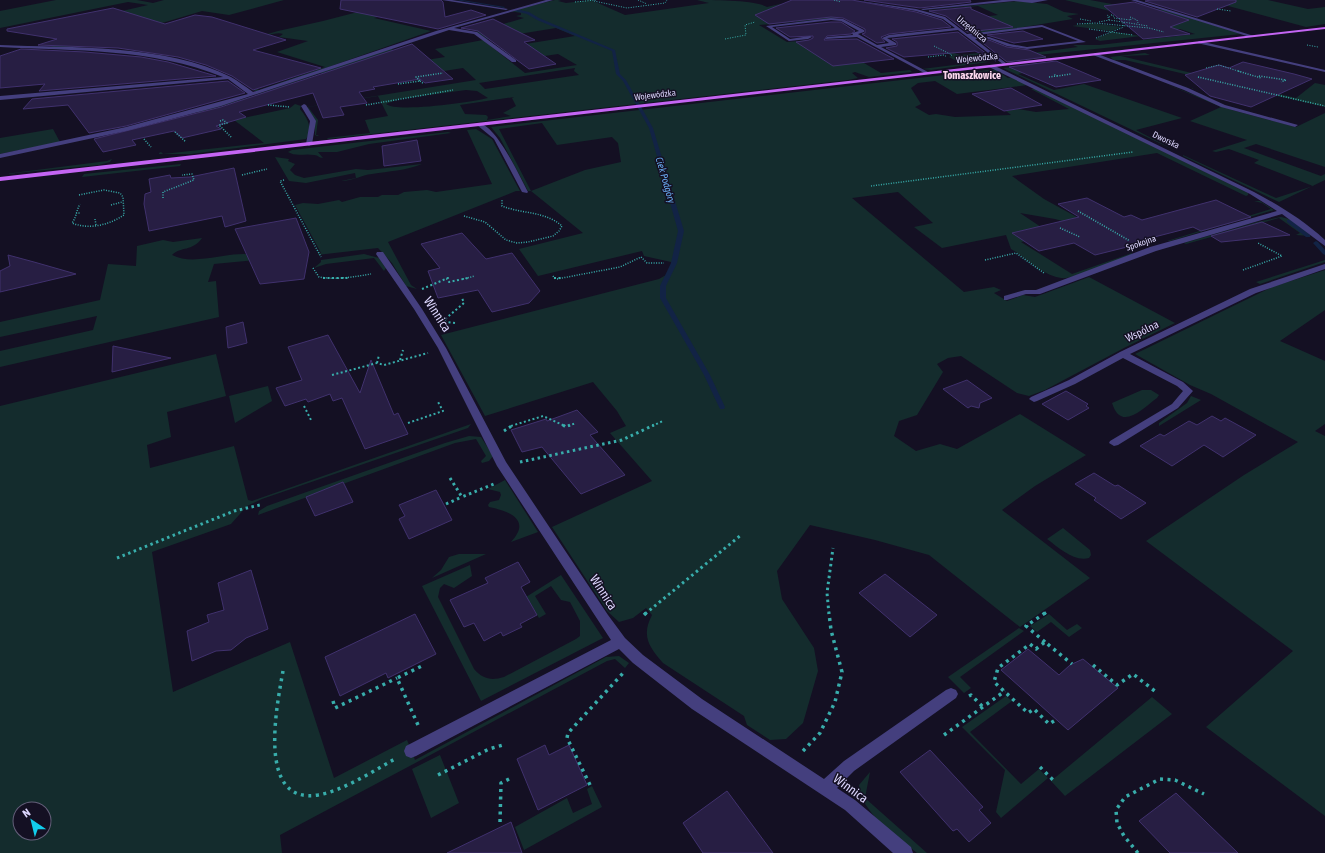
<svg xmlns="http://www.w3.org/2000/svg" width="1325" height="853" viewBox="0 0 1325 853" font-family="'Asap Condensed',sans-serif">
<rect width="100%" height="100%" fill="#141023"/>
<path fill="#142c2d" fill-rule="evenodd" d="M 56,0 L 137,0 L 153,3 L 164,0 L 284,0 L 229,15 L 202,11 L 82,47 L 50,47 L 122,26 L 96,17 L 148,5 L 128,2 L 0,28 L 0,11 Z
M 404,0 L 438,0 L 374,18 L 431,31 L 260,91 L 255,91 L 250,88 L 252,87 L 259,90 L 325,67 L 277,52 L 308,41 L 279,37 L 283,34 C 276,31 263,38 254,38 L 278,31 L 323,21 Z
M 555,0 L 561,0 L 558,1 L 566,3 L 591,0 L 625,15 L 709,3 L 697,0 C 713,0 755,0 767,7 L 780,4 L 795,9 L 793,22 L 842,13 L 835,17 L 837,18 L 759,25 L 787,42 L 823,39 L 881,73 L 910,70 L 912,72 L 869,77 L 855,72 L 852,73 L 858,78 L 848,80 L 328,139 L 327,138 L 370,133 L 365,120 L 388,116 L 378,96 L 308,107 L 318,120 L 316,135 L 319,135 L 317,136 L 315,135 L 315,121 L 307,107 L 476,80 L 463,68 L 381,81 L 325,78 L 321,73 L 250,98 L 201,112 L 201,115 L 197,112 L 250,97 L 388,49 L 392,49 L 408,63 L 445,57 L 435,49 L 483,40 L 525,73 L 577,65 L 558,54 L 518,60 L 500,48 L 575,36 L 556,28 L 487,39 L 476,32 L 524,18 L 516,16 L 521,15 L 521,13 L 510,11 ZM 575,68 L 574,71 L 579,75 L 485,89 L 479,83 ZM 466,90 L 477,91 L 488,98 C 473,102 396,113 386,104 L 399,99 ZM 514,97 L 512,98 L 516,106 L 503,113 L 511,116 L 487,120 L 488,117 L 486,115 L 465,114 L 460,105 Z
M 1065,0 L 1090,0 L 1128,7 L 1166,10 L 1241,34 L 1037,55 L 1032,53 L 1078,47 L 1073,45 L 1099,45 L 1195,34 L 1180,29 L 1163,31 L 1114,12 Z
M 1206,0 L 1268,0 L 1308,9 L 1325,7 L 1325,24 L 1306,27 Z
M 1018,1 L 1047,4 L 1064,12 L 1079,14 L 1067,16 L 1073,19 L 974,35 L 957,20 L 998,15 L 978,6 L 930,10 L 932,12 L 928,10 Z
M 1090,23 L 1122,27 L 1111,31 L 1072,26 Z
M 1113,32 L 1141,36 L 1100,41 L 1095,39 Z
M 933,46 L 960,55 L 979,53 L 988,62 L 931,70 L 922,69 L 962,64 L 949,57 L 953,55 Z
M 1145,53 L 1150,55 L 1121,56 L 1296,98 L 1315,83 L 1325,85 L 1325,107 L 1125,60 L 1114,60 L 1175,84 L 1196,89 C 1169,84 1142,72 1116,62 L 1110,57 Z
M 1039,64 L 1028,72 L 1018,74 L 1054,90 L 1084,84 L 1182,118 L 1136,130 L 1176,151 L 1003,68 Z
M 988,70 L 996,70 L 1008,78 L 1012,77 L 1028,85 L 957,94 L 935,81 L 918,83 L 911,88 L 921,104 L 915,107 L 929,115 L 936,114 L 955,117 L 1011,115 L 1006,111 L 1018,109 L 1036,112 L 1069,109 L 1031,89 L 1036,89 L 1248,193 L 1248,195 L 1246,196 L 1157,153 L 1012,176 L 1044,199 L 1093,226 L 1084,227 L 1055,219 L 1020,213 L 1050,233 L 1050,236 L 1021,242 L 1072,274 L 1132,253 L 1132,255 C 1117,260 1075,280 1061,278 C 1045,276 1029,261 1016,252 L 1011,249 L 1006,235 L 942,248 L 914,227 L 933,223 L 898,192 L 852,198 L 964,292 L 994,287 L 1001,290 L 994,293 L 1007,301 L 1023,295 L 1035,297 L 1089,277 L 1175,323 L 1124,348 L 1045,390 L 1029,396 L 1017,393 L 961,356 L 948,358 L 937,364 L 943,372 L 917,415 L 899,421 L 894,436 L 916,451 L 940,444 L 957,449 L 1020,414 L 1086,455 L 1035,486 L 1002,510 L 1090,578 L 1020,627 L 929,555 L 875,540 L 810,525 L 777,571 L 782,599 L 814,648 L 818,671 L 803,723 L 786,739 L 770,740 L 747,725 L 744,716 L 663,663 C 649,647 641,636 652,615 L 646,608 L 633,618 L 619,622 L 607,611 L 552,527 L 652,481 L 610,433 L 626,426 L 617,411 L 593,382 L 485,416 L 441,335 L 659,279 L 666,275 L 672,264 L 671,262 L 644,256 L 642,251 L 538,276 L 519,249 L 583,233 L 531,191 L 528,191 L 500,138 L 491,127 ZM 542,123 L 557,145 L 612,137 L 618,143 L 621,162 L 585,170 L 531,191 L 499,129 Z
M 1164,83 L 1232,110 L 1296,127 L 1325,113 L 1325,167 L 1256,144 L 1244,148 L 1321,176 L 1325,174 L 1325,180 L 1279,202 L 1183,156 L 1183,155 L 1276,198 L 1313,186 L 1254,163 L 1259,160 L 1229,149 L 1216,152 L 1212,151 L 1247,140 L 1190,121 L 1221,107 Z
M 295,104 L 301,106 L 300,109 C 307,117 314,130 306,139 L 191,154 L 159,154 L 159,153 L 161,152 L 163,154 L 264,143 L 234,120 L 290,108 Z
M 53,129 L 60,142 L 0,154 L 0,138 Z
M 476,129 L 492,139 L 520,191 L 516,191 L 388,242 L 411,285 L 417,289 L 406,286 L 392,263 L 378,248 L 317,255 L 321,253 L 295,205 L 303,203 L 318,204 L 339,200 L 342,202 L 360,197 L 378,197 L 382,195 L 398,195 L 404,192 L 427,190 L 436,192 L 492,184 L 467,130 Z
M 448,132 L 451,133 L 369,144 L 337,152 L 318,152 L 323,158 C 318,158 319,155 314,155 C 305,153 296,157 288,152 L 292,150 Z
M 275,157 L 289,159 L 288,161 L 295,164 L 290,170 L 295,175 L 304,178 L 356,169 L 368,170 L 422,164 C 405,171 389,171 372,174 C 361,175 353,181 341,181 L 356,178 L 355,173 L 306,183 L 289,181 Z
M 112,159 L 110,162 L 99,165 L 5,174 L 107,161 Z
M 181,164 L 180,166 L 82,177 L 84,174 Z
M 1254,201 L 1260,201 L 1274,210 L 1170,241 L 1167,241 L 1271,209 L 1262,203 Z
M 1281,217 L 1289,219 L 1311,236 L 1296,235 L 1300,233 L 1279,218 L 1186,244 L 1184,243 L 1257,222 Z
M 202,238 C 192,252 181,246 172,255 C 195,267 229,250 254,255 C 258,256 262,258 266,259 L 214,264 L 208,282 L 216,281 L 219,317 L 0,367 L 0,351 L 93,330 L 97,316 L 0,337 L 0,322 L 100,300 L 108,264 L 136,266 L 137,246 L 163,240 L 173,242 Z
M 364,254 L 379,258 L 386,268 L 384,271 L 374,258 L 326,264 L 314,268 L 321,262 L 321,260 Z
M 1325,260 L 1325,262 L 1260,284 L 1256,282 Z
M 1325,270 L 1325,310 L 1280,341 L 1325,361 L 1325,424 L 1315,431 L 1325,436 L 1325,816 L 1206,727 L 1293,651 L 1146,541 L 1244,475 L 1298,442 L 1211,394 L 1190,385 L 1135,354 L 1272,287 Z
M 216,354 L 226,396 L 167,412 L 171,437 L 147,445 L 150,468 L 234,446 L 248,500 L 252,501 L 471,424 L 468,428 L 262,499 L 247,506 L 231,524 L 152,552 L 173,692 L 290,642 L 334,778 L 407,740 L 415,760 L 606,657 L 619,656 L 629,663 L 625,668 L 615,659 L 607,661 L 280,835 L 282,853 L 0,853 L 0,406 ZM 20,809 L 44,809 L 44,833 L 20,833 Z
M 268,386 L 272,401 L 235,423 L 229,396 Z
M 1142,390 L 1151,390 L 1159,395 L 1157,398 C 1142,409 1121,432 1112,403 Z
M 1191,396 L 1201,400 L 1159,426 L 1159,423 L 1187,403 Z
M 469,436 L 481,437 L 493,456 L 489,461 L 482,463 L 481,461 L 486,456 L 476,439 L 455,443 L 258,515 L 259,511 L 267,506 L 445,443 Z
M 505,480 L 538,532 L 511,542 C 532,520 509,511 489,507 L 488,505 L 490,502 L 499,500 L 501,495 L 500,492 L 488,489 Z
M 1063,528 L 1090,550 L 1091,555 L 1089,558 C 1074,562 1059,548 1047,539 Z
M 459,554 L 486,554 L 432,578 L 441,570 L 449,557 Z
M 470,565 L 472,576 L 454,588 L 444,584 L 440,588 L 438,597 L 474,669 C 483,679 491,681 504,677 L 576,639 L 580,636 L 580,621 L 570,602 L 561,600 L 551,586 L 535,596 L 546,614 L 539,618 L 526,597 L 561,575 L 603,638 L 481,701 L 422,586 Z
M 1049,614 L 1067,630 L 1077,624 L 1082,628 L 1069,637 L 1051,622 L 1037,632 L 1030,626 Z
M 1019,628 L 1024,631 L 960,677 L 971,688 L 964,693 L 948,677 Z
M 1006,696 L 1012,701 L 970,732 L 1021,784 L 1039,769 L 1048,778 L 1001,818 L 996,812 L 1005,770 L 962,727 Z
M 1152,697 L 1172,714 L 1065,796 L 1051,781 Z
M 440,755 L 459,803 L 431,818 L 412,769 Z
M 870,772 L 865,798 L 927,853 L 917,853 C 897,836 860,812 859,785 Z
M 592,786 L 602,807 L 524,850 L 515,827 L 567,798 L 573,813 L 592,804 L 587,789 Z"/>
<g fill="none" stroke-linecap="round" stroke-linejoin="round">
<path fill="#122345" fill-rule="evenodd" d="M 456,0 L 462,0 L 505,7 L 504,8 Z
M 516,9 L 529,12 L 539,18 L 615,50 L 620,74 L 626,80 L 653,128 L 684,231 L 677,263 L 666,286 L 666,298 L 710,375 L 725,407 L 724,409 L 720,409 L 719,407 L 704,375 L 660,298 L 660,286 L 671,263 L 678,231 L 649,128 L 623,81 L 616,74 L 612,51 L 537,20 L 527,14 L 515,11 Z
M 1287,220 L 1291,220 L 1310,235 L 1310,237 L 1306,237 L 1287,222 Z
M 1316,241 L 1318,242 L 1325,250 L 1325,255 L 1323,254 L 1313,243 Z"/>
</g>
<path fill="#271e43" stroke="#40316d" d="M 341,0 L 441,0 L 443,2 L 445,17 L 471,10 L 486,15 L 438,29 L 340,9 Z
M 792,0 L 852,0 L 916,12 L 942,20 L 951,27 L 889,34 L 881,37 L 885,42 L 877,43 L 862,34 L 865,33 L 865,29 L 843,18 L 831,17 L 769,24 L 755,15 Z
M 864,0 L 970,0 L 971,2 L 920,8 Z
M 1151,0 L 1236,0 L 1236,2 L 1197,17 L 1145,1 Z
M 1134,2 L 1189,20 L 1170,27 L 1190,34 L 1143,39 L 1104,6 Z
M 971,7 L 971,9 L 1013,27 L 967,32 L 946,16 L 929,11 Z
M 113,8 L 165,24 L 195,15 L 212,17 L 286,40 L 253,50 L 321,68 L 253,90 L 232,76 L 206,65 L 178,57 L 118,48 L 38,45 L 57,39 L 7,31 L 7,29 Z
M 493,19 L 535,40 L 524,42 L 556,64 L 529,69 L 478,31 L 461,28 Z
M 831,22 L 841,22 L 855,31 L 851,34 L 827,36 L 824,40 L 857,39 L 894,59 L 833,66 L 796,42 L 809,40 L 813,38 L 813,36 L 790,37 L 776,28 Z
M 1023,31 L 1043,39 L 1014,43 L 987,35 Z
M 958,32 L 996,61 L 975,51 L 904,57 L 886,48 L 897,46 L 897,42 L 892,39 Z
M 979,40 L 989,40 L 1007,47 L 1029,50 L 1046,57 L 1007,62 Z
M 412,44 L 453,79 L 425,83 L 420,79 L 373,87 L 375,89 L 359,92 L 367,103 L 340,107 L 344,115 L 323,118 L 313,93 L 239,112 L 246,117 L 216,126 L 221,129 L 182,138 L 174,131 L 132,140 L 136,145 L 103,152 L 94,139 L 221,107 Z
M 21,49 L 85,52 L 141,57 L 168,62 L 216,76 L 39,91 L 45,84 L 0,88 L 0,56 Z
M 1056,61 L 1101,80 L 1056,87 L 1009,67 Z
M 1243,62 L 1294,74 L 1312,79 L 1251,107 L 1210,96 L 1185,75 L 1219,65 L 1229,68 Z
M 228,81 L 245,93 L 126,126 L 89,133 L 68,105 L 23,109 L 32,99 Z
M 1011,88 L 1042,105 L 1004,111 L 972,94 Z
M 417,140 L 421,161 L 384,166 L 382,146 Z
M 234,168 L 246,221 L 225,227 L 222,216 L 149,231 L 144,204 L 145,194 L 151,192 L 149,179 L 170,175 L 171,178 L 190,177 Z
M 1087,198 L 1124,217 L 1131,215 L 1142,220 L 1216,200 L 1251,217 L 1201,231 L 1193,227 L 1135,242 L 1139,244 L 1095,255 L 1074,243 L 1039,251 L 1012,233 L 1079,217 L 1058,204 Z
M 296,218 L 309,252 L 304,279 L 260,284 L 235,229 Z
M 1262,222 L 1290,235 L 1221,242 L 1211,236 Z
M 462,233 L 486,259 L 512,253 L 540,291 L 529,303 L 492,312 L 478,290 L 438,298 L 428,271 L 440,268 L 421,244 Z
M 8,255 L 34,262 L 76,274 L 0,292 L 0,271 L 10,266 Z
M 243,322 L 247,343 L 228,348 L 226,327 Z
M 328,335 L 360,393 L 371,360 L 394,415 L 398,413 L 408,434 L 365,449 L 342,398 L 333,401 L 330,394 L 308,402 L 306,399 L 285,406 L 276,388 L 302,380 L 288,347 Z
M 113,346 L 171,358 L 112,372 Z
M 967,380 L 992,398 L 980,403 L 979,408 L 971,406 L 968,408 L 943,389 Z
M 1066,391 L 1088,404 L 1086,406 L 1089,408 L 1068,420 L 1042,404 Z
M 577,410 L 598,432 L 590,435 L 625,475 L 581,494 L 542,447 L 522,452 L 511,430 L 546,419 L 547,421 Z
M 1212,416 L 1221,421 L 1225,418 L 1256,435 L 1223,457 L 1204,445 L 1172,466 L 1140,446 L 1160,434 L 1164,436 L 1189,421 L 1197,425 Z
M 1094,473 L 1115,486 L 1118,485 L 1146,503 L 1121,519 L 1094,500 L 1096,498 L 1075,484 Z
M 343,482 L 353,502 L 315,516 L 306,497 Z
M 436,490 L 452,520 L 409,539 L 399,519 L 405,516 L 399,505 Z
M 518,562 L 530,582 L 521,587 L 537,615 L 520,624 L 522,627 L 503,636 L 501,632 L 484,641 L 474,623 L 464,627 L 450,600 L 488,583 L 485,578 Z
M 251,570 L 268,629 L 246,638 L 231,650 L 216,651 L 192,661 L 187,631 L 209,622 L 207,615 L 224,610 L 218,583 Z
M 885,574 L 937,615 L 910,637 L 859,593 Z
M 415,614 L 436,654 L 388,678 L 386,673 L 340,696 L 325,657 Z
M 1028,649 L 1059,675 L 1070,665 L 1083,659 L 1118,688 L 1068,730 L 1001,670 Z
M 545,745 L 549,755 L 569,745 L 587,785 L 538,810 L 517,759 Z
M 930,750 L 983,807 L 979,810 L 991,823 L 969,842 L 957,829 L 953,831 L 900,772 Z
M 727,791 L 773,853 L 703,853 L 683,823 Z
M 1176,793 L 1238,853 L 1170,853 L 1139,821 Z
M 511,822 L 522,853 L 447,853 Z"/>
<g fill="none" stroke-linecap="round" stroke-linejoin="round">
<path stroke="#38adab" stroke-width="1" stroke-dasharray="1 1.5" stroke-linecap="butt" d="M 638,0 L 647,4
M 834,0 L 841,2
M 594,1 L 627,8 L 665,3 L 667,0
M 575,2 L 596,0
M 1217,9 L 1231,11
M 1111,15 L 1113,15 L 1114,18 L 1131,20 L 1130,18
M 1130,17 L 1137,20 L 1138,23
M 1080,19 L 1091,21
M 1109,20 L 1123,22
M 1099,22 L 1109,20 L 1108,17 L 1110,17 L 1107,15
M 1077,24 L 1095,23 L 1149,28 L 1164,32
M 1123,26 L 1123,22 L 1148,26
M 1089,29 L 1133,35
M 1096,38 L 1124,27
M 725,39 L 746,35 L 745,25 L 755,22
M 1307,45 L 1318,47
M 934,46 L 952,55 L 950,56
M 928,57 L 944,55 L 947,57
M 1206,68 L 1219,65 L 1241,72"/>
<path stroke="#38adab" stroke-width="1.5" stroke-dasharray="1 1.5" stroke-linecap="butt" d="M 1238,71 L 1261,78
M 1057,76 L 1071,74
M 1259,76 L 1286,80 L 1281,82
M 1049,77 L 1057,76 L 1053,74
M 1198,77 L 1325,106
M 420,81 L 424,84
M 398,84 L 420,81 L 416,77 L 443,73
M 268,105 L 290,107
M 366,105 L 453,90
M 220,121 L 223,120 L 227,123 L 219,125 L 232,138
M 175,132 L 186,142
M 144,139 L 151,147
M 242,175 L 267,169
M 284,180 L 280,181 L 321,257
M 871,186 L 1133,152
M 79,195 L 104,190 L 120,193 L 123,197 L 124,215 C 109,225 89,230 72,223 C 77,216 76,211 80,204
M 163,198 L 163,192 L 194,180 L 192,174 L 182,175
M 111,205 L 122,202
M 1078,211 L 1130,241
M 76,213 L 81,213
M 464,216 L 485,222 L 506,240 L 517,243 L 528,242 L 553,236 L 559,231 L 562,226 C 545,211 522,214 502,206 L 502,200
M 95,219 L 96,225
M 1060,228 L 1080,237
M 985,260 L 1016,253 L 1044,273
M 313,268 L 319,277 C 337,280 353,277 371,274
M 1243,270 L 1282,256 L 1258,243
M 553,276 L 555,279
M 446,279 L 448,279
M 463,279 L 475,276
M 557,279 L 620,267 L 641,257 L 647,263 L 664,263"/>
<path stroke="#38adab" stroke-width="2" stroke-dasharray="2 2.5" stroke-linecap="butt" d="M 323,278 L 348,278
M 554,278 L 562,278
M 422,289 L 448,278 L 449,282 L 468,278
M 455,323 L 446,322 L 444,320 L 464,303 L 462,298
M 400,360 L 403,350
M 377,363 L 379,355
M 332,375 L 377,363 L 384,365 L 428,353
M 304,406 L 311,420
M 408,423 L 443,411 L 437,400
M 511,426 L 543,416 L 565,426
M 568,426 L 576,423
M 652,426 L 663,421"/>
<path stroke="#38adab" stroke-width="3" stroke-dasharray="2.5 3.5" stroke-linecap="butt" d="M 563,425 L 566,427 L 570,425
M 504,431 L 513,425
M 520,462 L 622,440 L 654,425
M 450,478 L 462,497 L 494,484
M 446,504 L 462,497
M 117,558 L 234,511 L 260,505
M 645,614 L 741,535
M 829,614 L 827,593 L 833,548
M 1044,614 L 1047,612"/>
<path stroke="#38adab" stroke-width="3.5" stroke-dasharray="3 4.5" stroke-linecap="butt" d="M 644,615 L 646,613
M 1045,642 L 1026,626 L 1045,613
M 1093,665 L 1117,685 L 1133,674 L 1156,692
M 283,671 C 277,705 256,805 318,795 C 345,790 371,772 395,759
M 969,696 L 971,695 L 983,707
M 333,701 L 335,708 L 397,678
M 1054,721 L 1049,724 L 1034,709 L 1028,713 L 994,682 L 998,668 L 1030,644 L 1036,649 L 1045,642 L 1072,664
M 418,725 L 397,678 L 424,665
M 944,735 L 1005,691
M 803,751 L 820,733 L 835,702 L 842,672 L 831,630 L 829,613
M 1040,767 L 1053,780
M 438,775 L 489,749 L 503,745
M 590,785 L 567,738 L 568,733 L 625,671
M 500,822 L 501,783 L 511,778
M 1138,853 L 1124,836 L 1117,823 L 1116,810 L 1125,797 L 1160,779 L 1175,780 L 1204,794"/>
<path fill="#443f7e" fill-rule="evenodd" d="M 442,0 L 452,0 L 508,9 L 506,10 Z
M 546,0 L 553,0 L 454,28 L 477,32 L 516,60 L 516,62 L 512,62 L 474,34 L 449,30 L 221,106 L 126,131 L 0,158 L 0,154 L 126,127 L 248,94 L 228,79 L 0,100 L 0,96 L 223,77 C 152,48 75,51 0,47 L 0,45 C 71,48 166,44 231,77 C 238,81 246,87 253,92 L 436,31 Z
M 853,0 L 916,9 L 945,17 L 967,34 L 1042,25 L 1086,42 L 1027,49 L 1007,46 L 989,39 L 975,39 L 1006,63 L 1004,65 L 958,30 L 887,38 L 896,43 L 896,45 L 881,47 L 928,72 L 926,74 L 857,37 L 825,39 L 827,37 L 853,35 L 852,33 L 859,31 L 841,21 L 831,20 L 772,27 L 790,39 L 810,36 L 812,37 L 808,39 L 789,41 L 766,26 L 831,18 L 843,19 L 864,30 L 864,32 L 858,34 L 877,45 L 889,43 L 882,38 L 889,35 L 955,28 L 943,19 L 916,11 ZM 1042,27 L 1078,41 L 1027,47 L 1010,44 L 989,37 L 970,36 Z
M 1002,0 L 1048,0 L 1032,3 L 1014,1 L 923,10 L 921,9 Z
M 1131,0 L 1137,0 L 1254,36 L 1250,37 Z
M 1199,41 L 1325,70 L 1325,72 L 1197,43 Z
M 1095,53 L 1188,88 L 1225,105 L 1298,125 L 1295,127 L 1221,107 L 1184,90 L 1093,55 Z
M 989,65 L 993,65 L 1254,192 C 1280,206 1303,220 1325,240 L 1325,246 L 1282,214 L 1156,251 L 1040,294 L 1026,294 L 1007,300 L 1004,300 L 1004,296 L 1025,290 L 1036,290 L 1150,247 L 1277,211 L 1250,194 L 989,67 Z
M 304,104 L 306,105 L 316,121 L 312,144 L 309,146 L 306,144 L 310,121 L 301,106 Z
M 477,123 C 495,122 520,177 528,192 L 527,193 L 522,192 L 494,139 L 477,125 Z
M 377,252 L 383,252 L 422,309 L 446,348 L 506,462 L 608,615 L 625,638 L 643,655 L 702,699 L 824,779 L 844,761 L 946,690 L 951,688 L 956,690 L 958,694 L 956,698 L 854,771 L 837,788 L 855,800 L 911,847 L 913,853 L 893,853 L 845,810 L 692,709 L 633,663 L 619,649 L 416,756 L 411,758 L 406,756 L 404,751 L 406,746 L 611,640 L 497,466 L 438,348 L 414,309 L 376,254 Z
M 1325,264 L 1325,269 L 1256,293 L 1130,354 L 1183,382 L 1193,391 L 1178,408 L 1118,445 L 1114,446 L 1109,443 L 1110,441 L 1172,404 L 1183,391 L 1177,386 L 1123,358 L 1075,384 L 1037,401 L 1034,402 L 1029,399 L 1031,397 L 1069,380 L 1120,352 L 1250,289 Z"/>
<path fill="#c465f3" fill-rule="evenodd" d="M 1325,27 L 1325,29 L 0,181 L 0,177 Z"/>
</g>
<g text-anchor="middle" stroke-width="3" stroke-linejoin="round" paint-order="stroke">
<g font-size="9" fill="#dbd5fc" stroke="#141023">
<text transform="translate(972 29) rotate(39)" y="3">Urzędnicza</text>
<text transform="translate(977 58) rotate(-6)" y="3">Wojewódzka</text>
<text transform="translate(655 95) rotate(-7)" y="3">Wojewódzka</text>
<text transform="translate(1166 140) rotate(26)" y="3">Dworska</text>
<text transform="translate(1141 243) rotate(-19)" y="3">Spokojna</text>
</g>
<g font-size="10" font-style="italic" fill="#6baff4" stroke="#141023">
<text transform="translate(666 180) rotate(74)" y="4">Ciek Podgóry</text>
</g>
<g font-size="11" font-weight="bold" fill="#fcd7ed" stroke="#141023">
<text x="972" y="79">Tomaszkowice</text>
</g>
<g font-size="11" fill="#dbd5fc" stroke="#141023">
<text transform="translate(1142 331) rotate(-26)" y="4">Wspólna</text>
</g>
<g font-size="13" fill="#dbd5fc" stroke="#141023">
<text transform="translate(438 314) rotate(57)" y="5">Winnica</text>
<text transform="translate(604 592) rotate(57)" y="5">Winnica</text>
<text transform="translate(851 788) rotate(36)" y="5">Winnica</text>
</g>
</g>
<g transform="translate(32 821) rotate(325)"><circle r="19" fill="#141023" stroke="#645f7a"/>
<path d="M0-3L7 15L0 10L-7 15Z" fill="#12cceb"/>
<text y="-6" font-size="11" font-weight="bold" text-anchor="middle" fill="#dbd5fc">N</text>
</g>
</svg>
